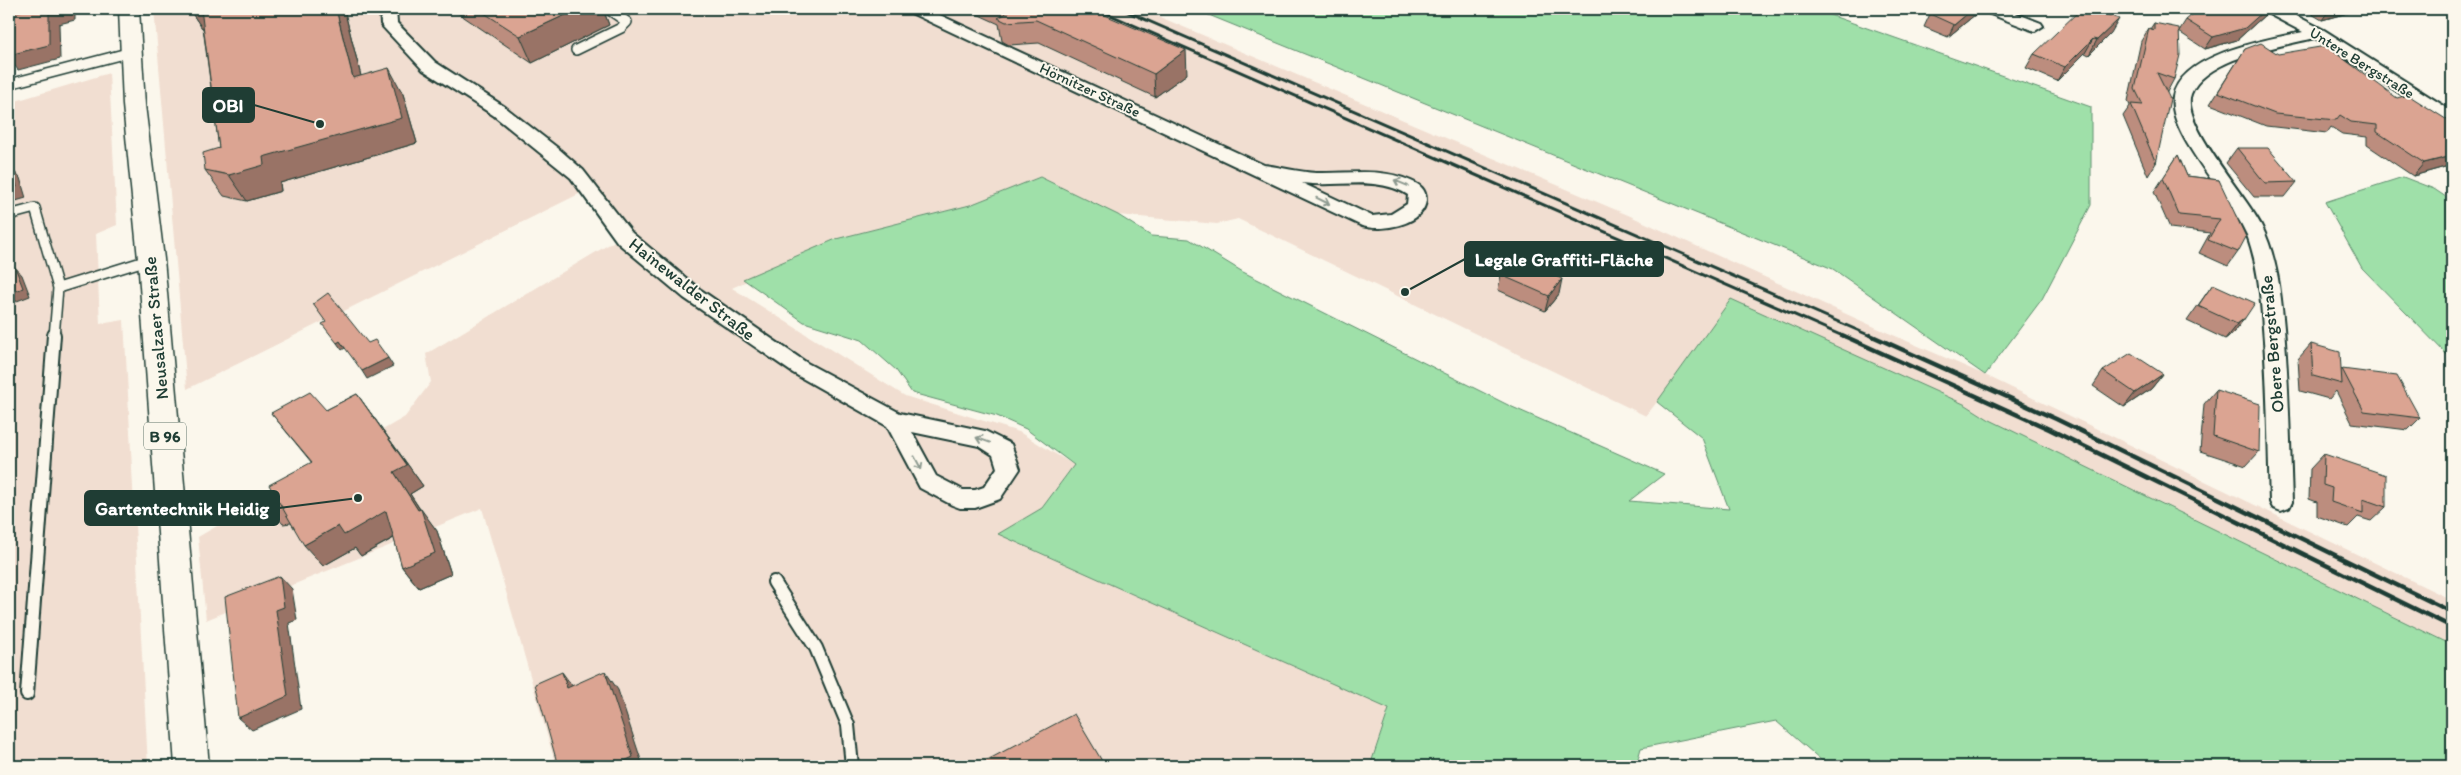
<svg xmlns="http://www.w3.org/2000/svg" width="2461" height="775" viewBox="0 0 2461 775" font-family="Itim,sans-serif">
<rect width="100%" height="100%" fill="#fbf7ec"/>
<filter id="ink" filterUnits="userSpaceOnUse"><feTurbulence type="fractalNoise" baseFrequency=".02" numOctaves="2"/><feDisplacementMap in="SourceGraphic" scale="10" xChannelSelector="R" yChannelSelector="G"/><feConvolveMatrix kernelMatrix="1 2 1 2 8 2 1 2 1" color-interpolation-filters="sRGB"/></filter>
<g filter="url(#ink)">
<path fill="#f1ded1" d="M 154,9 L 1141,9 L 1628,215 L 1877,328 L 1985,375 L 2452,600 L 2452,645 L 1988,419 L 1966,405 L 1685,366 L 1646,416 L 1238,219 L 1217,224 L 1118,215 L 1040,177 L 970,205 L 836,239 L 732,288 L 905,396 L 1019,432 L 1074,465 L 1042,508 L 999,534 L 1390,709 L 1370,766 L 556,766 L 482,508 L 206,620 L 198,537 L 405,417 L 431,382 L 426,354 L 618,239 L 585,191 L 187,389 Z
M 109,73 L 117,225 L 96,234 L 100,324 L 124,320 L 148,766 L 9,766 L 9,103 Z"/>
<path fill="#9fe0a9" stroke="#5f8e6e" d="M 1194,9 L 1813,9 L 2091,107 L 2091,205 L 2042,299 L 1985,375 L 1833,269 Z
M 1040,177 L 1118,215 L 1151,236 L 1189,239 L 1243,272 L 1510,406 L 1664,474 L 1629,501 L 1729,509 L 1702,438 L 1657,402 L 1731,299 L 1966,405 L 1988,419 L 2452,645 L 2452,766 L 1828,766 L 1776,721 L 1641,748 L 1636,766 L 1370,766 L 1389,709 L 998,534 L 1042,508 L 1074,465 L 1026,429 L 997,416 L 912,393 L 896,370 L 862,340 L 804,322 L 743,279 L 836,239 L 970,205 Z
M 2403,177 L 2434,189 L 2452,201 L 2452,360 L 2362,268 L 2325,202 Z"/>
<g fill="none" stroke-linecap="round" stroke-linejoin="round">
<defs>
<path id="service-far1" d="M 576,50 L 621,28 L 627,22 L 608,9
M 9,84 L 131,52
M 9,215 L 35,208 L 58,288 L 54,337
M 58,288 L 151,259"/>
<path id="service" d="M 774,582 L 816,648 L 848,725 L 852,766
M 27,694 L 54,335"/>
<path id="minor" d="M 380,9 L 396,9 L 397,23 L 435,62 L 505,107 L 559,149 L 583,170 L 632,233 L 698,288 L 807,363 L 900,413 L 985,431 L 1011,444 L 1020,469 L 1000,499 L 975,508 L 960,508 L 952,505 L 920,488 L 887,426 L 793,373 L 684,298 L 618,243 L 571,178 L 493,115 L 423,70 L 383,27 L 381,24 ZM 912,432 L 979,446 L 993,455 L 997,468 L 984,487 L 975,490 L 963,490 L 936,476 Z
M 907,9 L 927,9 L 1264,165 C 1281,167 1299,172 1316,173 C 1349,174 1380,167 1411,181 C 1420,185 1426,189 1426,200 C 1424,225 1382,232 1362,226 L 909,12 ZM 1302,183 C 1338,188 1376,175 1408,195 L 1407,204 L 1391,214 L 1372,216 Z
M 1983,9 L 2005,9 L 2041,23 L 2043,26 L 2035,31 L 2029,29 L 1985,12 Z
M 2263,9 L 2283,9 L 2324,30 L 2452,111 L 2452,124 L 2446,123 L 2315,38 C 2282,46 2205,58 2191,94 C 2180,123 2247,197 2261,225 C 2277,256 2281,294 2284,328 C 2289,386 2290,444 2292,502 L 2289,508 L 2281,511 L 2273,508 L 2270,502 C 2268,444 2268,386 2263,328 C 2261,297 2258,265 2247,235 C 2232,198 2167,135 2173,97 C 2180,54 2268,39 2303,32 L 2265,12 Z"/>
<path id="primary" d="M 119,9 L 139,9 L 145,105 L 164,259 L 209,766 L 175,766 L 138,259 L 123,105 Z"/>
</defs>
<use href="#service-far1" stroke="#1f3d34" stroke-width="12"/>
<use href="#service" stroke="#1f3d34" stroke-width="16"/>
<use href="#minor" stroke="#1f3d34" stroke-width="4"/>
<use href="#primary" stroke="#1f3d34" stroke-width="3"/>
<use href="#service-far1" stroke="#fbf7ec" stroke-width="9"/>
<use href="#service" stroke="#fbf7ec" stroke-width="12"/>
<use href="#minor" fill="#fbf7ec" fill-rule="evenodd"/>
<use href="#primary" fill="#fbf7ec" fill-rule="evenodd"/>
<path stroke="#1f3d34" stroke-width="3" d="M 1097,9 L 1845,337
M 1121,9 L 1873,337"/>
<path stroke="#1f3d34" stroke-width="4.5" d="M 1842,335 L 2049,429 L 2452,627
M 1870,335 L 2056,419 L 2452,612"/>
</g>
<path fill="#bc8d7e" stroke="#1f3d34" d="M 189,9 L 344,9 L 361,76 L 403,94 L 417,143 L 280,183 L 281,191 L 247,201 L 224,196 L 205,170 L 219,148 L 203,28 L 202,28 Z
M 454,9 L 603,9 L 609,25 L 532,63 L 455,11 Z
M 966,9 L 1091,9 L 1187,74 L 1155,97 L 1039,43 L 1009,45 L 1002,41 L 999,24 Z
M 1936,9 L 1982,9 L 1948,37 L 1924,27 L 1930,14 Z
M 2303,9 L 2362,9 L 2322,20 Z
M 2266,14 L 2237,40 L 2205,49 L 2179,32 L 2174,79 L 2167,92 L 2156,163 L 2148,176 L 2123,116 L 2130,106 L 2128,101 L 2141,41 L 2149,28 L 2150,29 L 2154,23 L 2179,31 L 2186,20 Z
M 2111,33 L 2089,55 L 2085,53 L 2057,81 L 2026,68 L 2034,54 Z
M 2245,49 L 2452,165 L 2413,176 L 2367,145 L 2367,137 L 2342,134 L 2331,127 L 2327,133 L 2266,126 L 2210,104 Z
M 2237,148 L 2297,182 L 2285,197 L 2254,197 L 2226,163 Z
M 2178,155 L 2187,176 L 2219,180 L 2238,252 L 2228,266 L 2199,253 L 2210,233 L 2170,228 L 2154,192 Z
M 1501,275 L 1559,294 L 1545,311 L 1498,290 Z
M 2213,284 L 2245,318 L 2233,333 L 2225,339 L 2187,321 Z
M 2311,344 L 2341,370 L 2342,369 L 2420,418 L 2408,430 L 2352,423 L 2336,391 L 2329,399 L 2300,391 L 2298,359 Z
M 2103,371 L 2163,374 L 2151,389 L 2124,407 L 2093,386 Z
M 2216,390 L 2259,452 L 2246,466 L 2200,451 L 2204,404 Z
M 357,394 L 423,486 L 410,494 L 420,509 L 437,531 L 451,574 L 419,588 L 402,567 L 394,538 L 361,556 L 355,548 L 323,566 L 291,523 L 283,524 L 264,502 L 312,463 L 271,413 L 326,410 Z
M 2324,454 L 2386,507 L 2371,521 L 2358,517 L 2348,527 L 2317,516 L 2317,502 L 2309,499 L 2310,469 Z"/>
<path fill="#997366" stroke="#1f3d34" d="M 49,9 L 75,9 L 75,20 L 59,24 L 60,59 L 18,70 L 9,58 L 9,55 Z
M 189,9 L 205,9 L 216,25 L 202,28 Z
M 336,9 L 344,9 L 368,104 L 353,78 Z
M 578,9 L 603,9 L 609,25 L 532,63 L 520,36 Z
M 1973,9 L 1982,9 L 1948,37 L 1954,25 Z
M 2266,9 L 2269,9 L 2266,14 L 2237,40 L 2205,49 L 2213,37 Z
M 2330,9 L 2362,9 L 2322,20 Z
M 2119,19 L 2111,33 L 2089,55 L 2097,40 Z
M 2093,39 L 2085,53 L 2057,81 L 2065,67 Z
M 1186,50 L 1187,74 L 1155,97 L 1154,74 Z
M 389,68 L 403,94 L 417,143 L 280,183 L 281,191 L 247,201 L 229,175 L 263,157 Z
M 2452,156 L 2452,165 L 2413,176 L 2424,163 Z
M 11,168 L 20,178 L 26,198 L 9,203 L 9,190 Z
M 15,267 L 22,275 L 30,296 L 9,304 L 9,294 Z
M 1562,279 L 1559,294 L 1545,311 L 1549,296 Z
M 2245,318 L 2233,333 L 2225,339 L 2237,324 Z
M 340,341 L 345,348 L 342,350 L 337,343 Z
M 388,358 L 393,366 L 367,379 L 362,371 Z
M 2163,374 L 2151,389 L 2124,407 L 2135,393 Z
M 357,394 L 423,486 L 410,494 L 421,511 L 421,509 L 437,531 L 451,574 L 419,588 L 402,567 L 418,510 L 394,472 Z
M 386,511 L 402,533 L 361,556 L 355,548 L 323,566 L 304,545 L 338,526 Z
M 280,576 L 292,589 L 297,620 L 289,623 L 301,709 L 252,730 L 238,718 Z
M 605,671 L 618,690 L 643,766 L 614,766 Z
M 562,672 L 576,691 L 567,688 Z"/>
<path fill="#dba492" stroke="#1f3d34" d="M 24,9 L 51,9 L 49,9 L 49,45 L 9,55 L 9,14 L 24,10 Z
M 201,9 L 336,9 L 353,78 L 389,68 L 402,118 L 263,157 L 264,165 L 229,175 L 205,170 L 203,153 L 219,148 Z
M 478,9 L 578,9 L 520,36 Z
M 1013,9 L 1091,9 L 1186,50 L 1154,74 L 1036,20 L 1006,22 L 998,18 Z
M 1936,9 L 1973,9 L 1954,25 L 1930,14 Z
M 2081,9 L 2093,9 L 2119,19 L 2097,40 L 2093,39 L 2065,67 L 2034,54 Z
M 2199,9 L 2266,9 L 2245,28 L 2213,37 L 2186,20 Z
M 2154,23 L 2179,28 L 2180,55 L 2174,79 L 2157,73 L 2170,99 L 2156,163 L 2131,104 L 2143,105 L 2135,89 L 2149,28 L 2154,30 Z
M 2261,43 L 2278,54 L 2326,46 L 2397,98 L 2408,95 L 2452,123 L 2452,156 L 2424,163 L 2377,132 L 2377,125 L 2351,122 L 2340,115 L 2336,120 L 2275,114 L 2218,92 L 2245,49 Z
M 2237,148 L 2268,148 L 2297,182 L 2265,183 Z
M 2178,155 L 2187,176 L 2219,180 L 2246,237 L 2238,252 L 2208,240 L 2220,219 L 2179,215 L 2163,178 Z
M 9,168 L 11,168 L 17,187 L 9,190 Z
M 1515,258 L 1562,279 L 1549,296 L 1501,275 Z
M 15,267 L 23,288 L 9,294 L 9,270 Z
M 2213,284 L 2255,303 L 2245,318 L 2237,324 L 2198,306 Z
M 328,293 L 368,343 L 375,340 L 388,358 L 362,371 L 340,341 L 337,343 L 322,324 L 326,322 L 313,304 Z
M 2311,344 L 2340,352 L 2342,384 L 2313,376 Z
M 2131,353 L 2163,374 L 2135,393 L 2103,371 Z
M 2342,369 L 2397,376 L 2420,418 L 2364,411 Z
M 2216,390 L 2260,404 L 2259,452 L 2213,436 Z
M 310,392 L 326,410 L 357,394 L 407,465 L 394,472 L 418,510 L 421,509 L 435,553 L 402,567 L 386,511 L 344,535 L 338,526 L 304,545 L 279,502 L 264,502 L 272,490 L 269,485 L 312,462 L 271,413 Z
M 2324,454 L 2386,475 L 2386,507 L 2363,499 L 2363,513 L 2331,502 L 2332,488 L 2323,485 Z
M 280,576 L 284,607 L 276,610 L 288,696 L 238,718 L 225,597 Z
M 605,671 L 633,757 L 614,766 L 558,766 L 535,684 L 562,672 L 567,688 Z
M 1074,714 L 1105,766 L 976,766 Z"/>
<defs><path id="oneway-shaft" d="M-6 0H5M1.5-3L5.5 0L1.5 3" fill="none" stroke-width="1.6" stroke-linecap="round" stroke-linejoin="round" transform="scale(1.25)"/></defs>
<g stroke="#8d9a90">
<use href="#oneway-shaft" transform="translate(1401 183) rotate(-157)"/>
<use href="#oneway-shaft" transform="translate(1323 201) rotate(26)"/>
<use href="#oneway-shaft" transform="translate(983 440) rotate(-160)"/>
<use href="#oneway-shaft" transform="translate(918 463) rotate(62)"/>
</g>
</g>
<g text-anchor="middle" stroke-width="4" stroke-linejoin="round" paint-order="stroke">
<g font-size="15" fill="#1f3d34" stroke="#fbf7ec">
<text transform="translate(2362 63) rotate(32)" y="5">Untere Bergstraße</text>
<text transform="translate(1090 90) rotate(25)" y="5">Hörnitzer Straße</text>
</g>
<rect fill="#fbf7ec" stroke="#61756b" stroke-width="1" x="144" y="422.5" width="42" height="27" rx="4"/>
<g font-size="16" font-weight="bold" fill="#1f3d34">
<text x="165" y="442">B 96</text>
</g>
<g font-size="18" fill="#1f3d34" stroke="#fbf7ec">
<text transform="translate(692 289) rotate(38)" y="6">Hainewalder Straße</text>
<text transform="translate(156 328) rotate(-95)" y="6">Neusalzaer Straße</text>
<text transform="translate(2272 344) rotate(-95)" y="6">Obere Bergstraße</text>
</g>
</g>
<path fill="none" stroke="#1f3d34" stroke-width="2" d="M320 124L254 105M1405 292L1465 259M358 498L279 508"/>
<g fill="#1f3d34" stroke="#fbf7ec" stroke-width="2">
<circle cx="320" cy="124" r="5"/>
<circle cx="1405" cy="292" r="5"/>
<circle cx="358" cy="498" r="5"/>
</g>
<g fill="#1f3d34" stroke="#1f3d34" stroke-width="2">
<rect x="203" y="88" width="51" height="34" rx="5"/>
<rect x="1465" y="242" width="198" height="34" rx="5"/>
<rect x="85" y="491" width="194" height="34" rx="5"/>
</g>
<g font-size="19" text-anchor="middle" font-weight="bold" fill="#fff">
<text x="228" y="112">OBI</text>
<text x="1564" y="266">Legale Graffiti-Fläche</text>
<text x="182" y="515">Gartentechnik Heidig</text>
</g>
<rect width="2461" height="775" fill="none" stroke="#fbf7ec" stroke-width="30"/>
<rect x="15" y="15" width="2431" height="745" fill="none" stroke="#1f3d34" stroke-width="2" filter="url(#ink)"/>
</svg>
